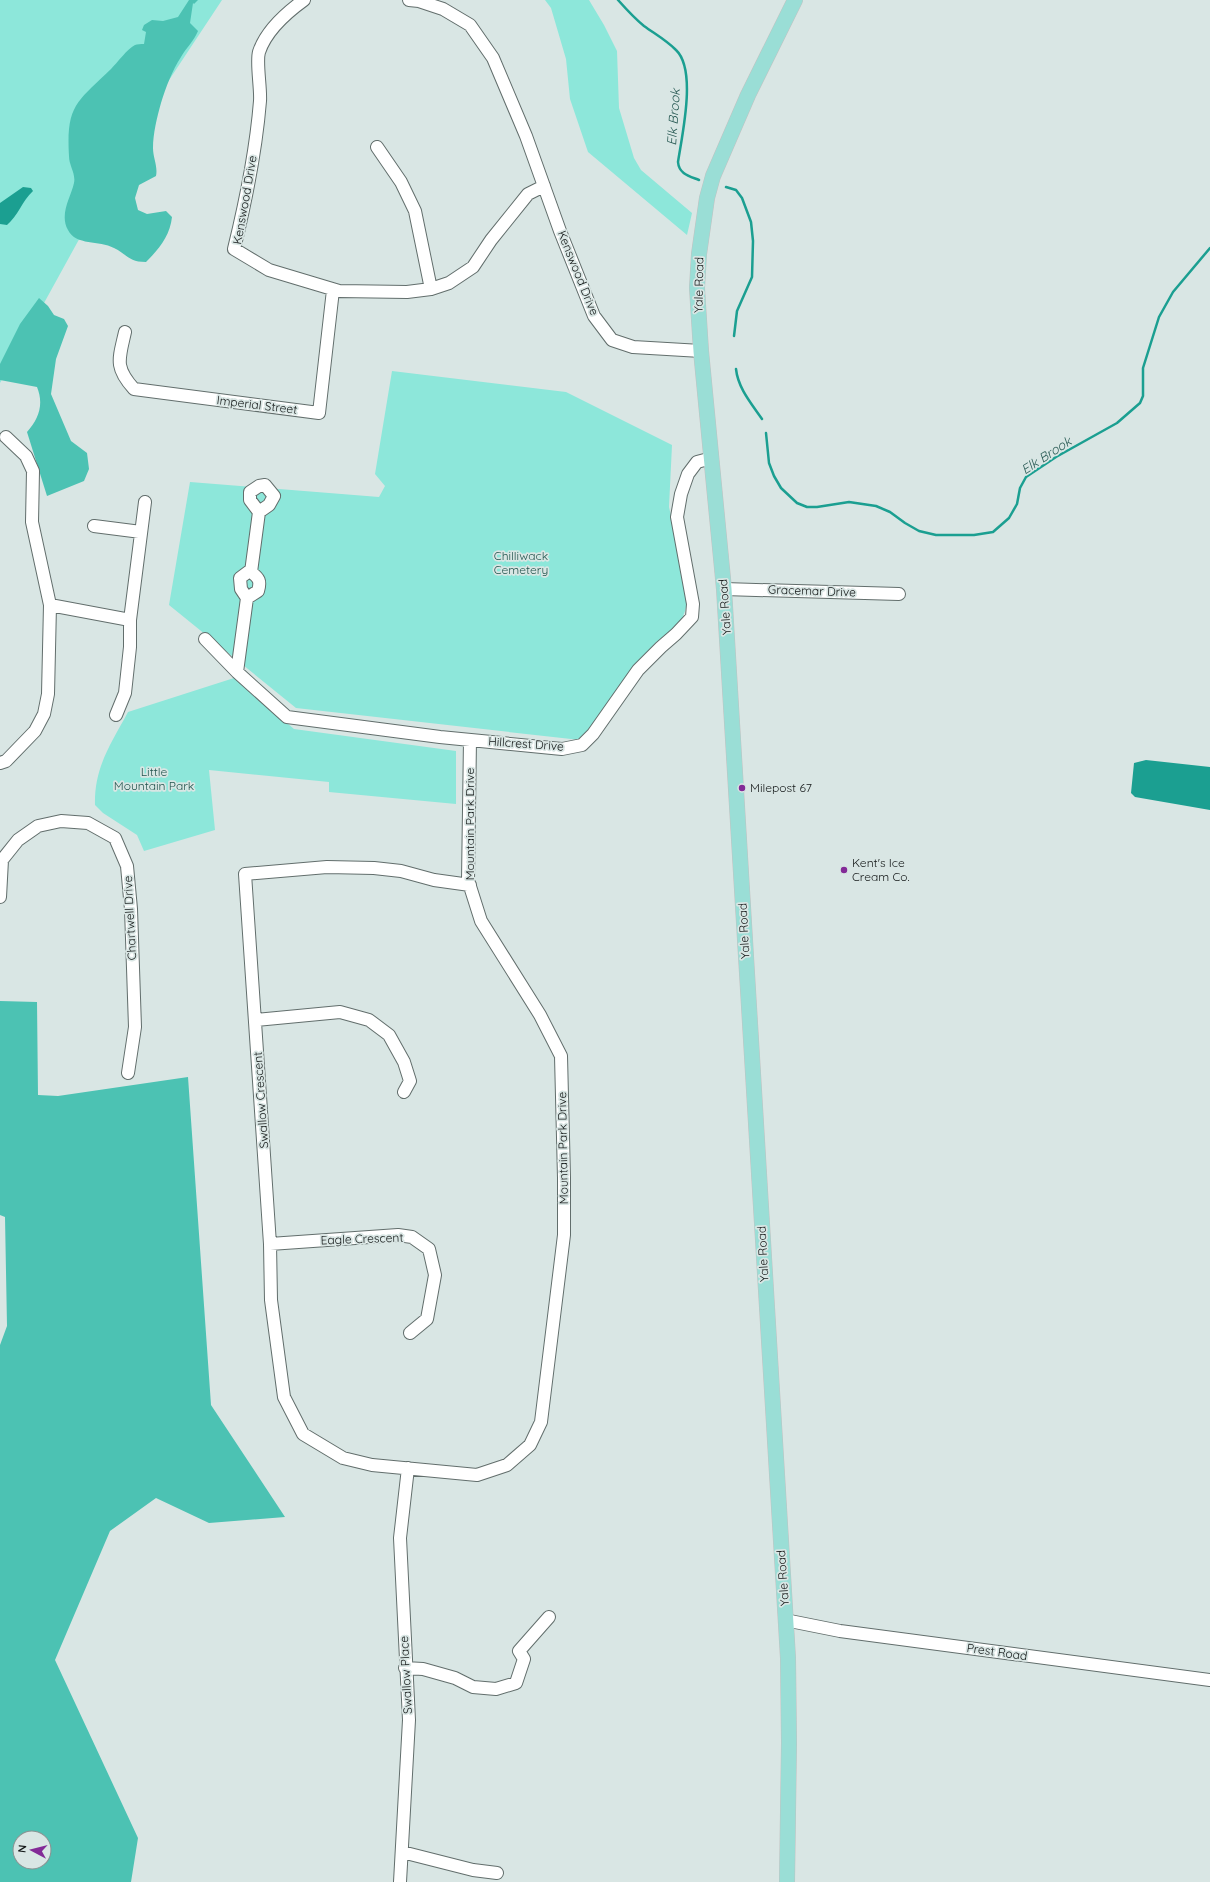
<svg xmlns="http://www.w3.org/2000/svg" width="1210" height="1882" viewBox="0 0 1210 1882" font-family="Quicksand,sans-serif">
<rect width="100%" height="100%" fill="#d9e6e4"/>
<path fill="#8de7da" d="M 0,0 L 222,0 L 138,127 L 104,194 L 0,383 Z
M 545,0 L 589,0 L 604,25 L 617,51 L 619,108 L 634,158 L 641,170 L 692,213 L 687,235 L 588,152 L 570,99 L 566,59 L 551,8 Z
M 392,371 L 566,392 L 672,445 L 669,507 L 689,595 L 685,611 L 679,627 L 656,642 L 580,740 L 296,708 L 169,605 L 190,482 L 379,497 L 385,486 L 375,474 Z
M 234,678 L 294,729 L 456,751 L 456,804 L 329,792 L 329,782 L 209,770 L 215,830 L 144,851 L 137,835 L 103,813 L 95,805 C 94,767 111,744 128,712 Z"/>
<path fill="#4cc2b3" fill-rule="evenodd" d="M 189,0 L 198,0 L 194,4 L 193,3 L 190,23 L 198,31 C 194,41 186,48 181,57 C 172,71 166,87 161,103 C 157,117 153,134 153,148 C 153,158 158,166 156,176 L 139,185 L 135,198 L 138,210 L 147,214 L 166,211 L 172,217 C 170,236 159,249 146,262 C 129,262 128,255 114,248 C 99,240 76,246 68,230 C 59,214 71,197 74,183 C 76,173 69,166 69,156 C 66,105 77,102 111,69 C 117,63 128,48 135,45 C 137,44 141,44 144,44 L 146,32 L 142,30 L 144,25 L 152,20 L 163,21 L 178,17 Z
M 39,298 L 48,306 L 54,315 L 64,319 L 68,326 L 56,359 L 51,394 L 71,441 L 87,453 L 89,469 L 84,481 L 47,496 L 27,432 C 39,419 44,404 37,387 L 0,380 L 0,364 L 20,324 Z
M 0,1001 L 37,1002 L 38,1095 L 58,1096 L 188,1077 L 211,1405 L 285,1517 L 209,1523 L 156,1498 L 110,1531 L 55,1660 L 138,1838 L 131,1882 L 0,1882 L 0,1345 L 7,1326 L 5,1217 L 0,1215 ZM 20,1838 L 44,1838 L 44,1862 L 20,1862 Z"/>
<path fill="#1b9f91" d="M 23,187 L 31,188 L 33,191 C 22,201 18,216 7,225 L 0,224 L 0,203 Z
M 1146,760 L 1210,767 L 1210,810 L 1135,797 L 1131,793 L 1134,763 Z"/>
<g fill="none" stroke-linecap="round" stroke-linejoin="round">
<path stroke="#1b9f91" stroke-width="2.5" d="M 618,0 C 626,9 634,18 644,26 C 655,34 666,40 676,50 C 697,70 682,135 678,162 C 679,174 689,176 699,180
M 726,187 L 736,190 L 742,198 L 751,222 L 753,241 L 752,277 L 737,311 L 734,336
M 736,369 C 738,388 751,403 762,419
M 766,433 L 769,463 L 774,476 L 781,488 L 797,503 L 807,507 L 817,507 L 849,502 L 876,506 L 890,512 L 905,523 L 919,531 L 936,535 L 974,535 L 993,532 L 1009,518 L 1017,504 L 1020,488 L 1026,477 L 1056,457 L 1117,423 L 1140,403 L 1143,396 L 1143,368 L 1159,317 L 1173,292 L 1210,248"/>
<defs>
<path id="minor" d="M 304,0 C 286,13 266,31 259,52 C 256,62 261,89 260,101 C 256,151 246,200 234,249 L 269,270 L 339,291 L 407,292 L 431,289 L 449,283 L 473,267 L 491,240 L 528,194 L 544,186
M 409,0 L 419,1 L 443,9 L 470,25 L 493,58 L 526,136 L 560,231 L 594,316 L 612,340 L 633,347 L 701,351
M 377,147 L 401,182 L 415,211 L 431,289
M 125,332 C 119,359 114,367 134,389 L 319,413 L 333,290
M 94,526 L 141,532
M 251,572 L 259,512 L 250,500 L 250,492 L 259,486 L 265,485 L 274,496 L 269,505 L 259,512
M 724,589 L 899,594
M 247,598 L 258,591 C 261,581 259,578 251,572
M 50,605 L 130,620
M 205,639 L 237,672 L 287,717 L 440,737 L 562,749 L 582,745 L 593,734 L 638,670 L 661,647 L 676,634 L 692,617 L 693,604 L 677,517 L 681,494 L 688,474 L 697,462 L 712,458
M 237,672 L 247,598 L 241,589 L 240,578 L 248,572 L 251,572
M 116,715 L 125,693 L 130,647 L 130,620 L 145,502
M 470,740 L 468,880 L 481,921 L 540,1015 L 561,1056 L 564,1178 L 564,1235 L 541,1422 L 530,1445 L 507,1465 L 477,1475 L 372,1465 L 343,1458 L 303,1434 L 284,1397 L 271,1300 L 270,1244 L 245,874 L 327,867 L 374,868 L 401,871 L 434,880 L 470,885
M 0,763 L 6,761 L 35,731 L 44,714 L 48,694 L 50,605 L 32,522 L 33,471 L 26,456 L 6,437
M 0,897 L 2,860 L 18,840 L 38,826 L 61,821 L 88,823 L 115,838 L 127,866 L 131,909 L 135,1027 L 128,1073
M 256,1020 L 340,1012 L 369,1020 L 389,1035 L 404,1062 L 410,1081 L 404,1092
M 270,1244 L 398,1235 L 412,1237 L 429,1249 L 435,1275 L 427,1319 L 410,1333
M 785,1620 L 840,1631 L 1210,1680
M 405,1668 L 423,1669 L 455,1678 L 473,1687 L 496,1689 L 516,1683 L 524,1659 L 519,1651 L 549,1617
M 402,1852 L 473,1870 L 497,1873
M 400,1882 L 409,1720 L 400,1538 L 408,1468"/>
<path id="major" d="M 787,1882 L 789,1743 L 788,1658 L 724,589 L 701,351 L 697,288 L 699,254 L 707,198 L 713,176 L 748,95 L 795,0"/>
</defs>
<use href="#minor" stroke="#626e6c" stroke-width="14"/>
<use href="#major" stroke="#c1c2c2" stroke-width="16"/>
<use href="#minor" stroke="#fff" stroke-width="12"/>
<use href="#major" stroke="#9aded6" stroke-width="15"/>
</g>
<g fill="#832a97" stroke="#d9e6e4" stroke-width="1.5">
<circle cx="742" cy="788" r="4"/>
<circle cx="844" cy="870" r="4"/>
</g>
<g text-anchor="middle" stroke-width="3.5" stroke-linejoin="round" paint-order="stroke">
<g font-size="12" fill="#121616" stroke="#d9e6e4">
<text transform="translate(245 200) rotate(-80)" y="4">Kenswood Drive</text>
<text transform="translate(578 273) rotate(68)" y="4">Kenswood Drive</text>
<text transform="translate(699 285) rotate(-89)" y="4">Yale Road</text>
<text transform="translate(257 405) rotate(7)" y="4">Imperial Street</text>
<text transform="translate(812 591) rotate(2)" y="4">Gracemar Drive</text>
<text transform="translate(725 607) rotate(-94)" y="4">Yale Road</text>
<text transform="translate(526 744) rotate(4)" y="4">Hillcrest Drive</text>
<text transform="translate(470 824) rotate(-90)" y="4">Mountain Park Drive</text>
<text transform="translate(130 918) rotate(-93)" y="4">Chartwell Drive</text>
<text transform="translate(744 931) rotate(-93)" y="4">Yale Road</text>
<text transform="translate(261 1100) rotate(-94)" y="4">Swallow Crescent</text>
<text transform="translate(563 1148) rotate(-91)" y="4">Mountain Park Drive</text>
<text transform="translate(362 1239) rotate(-2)" y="4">Eagle Crescent</text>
<text transform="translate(763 1254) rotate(-93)" y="4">Yale Road</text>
<text transform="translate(783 1578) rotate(-94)" y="4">Yale Road</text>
<text transform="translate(997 1652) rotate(8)" y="4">Prest Road</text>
<text transform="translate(406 1675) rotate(-93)" y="4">Swallow Place</text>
</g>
<g font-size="12" fill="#23554e" stroke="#d9e6e4">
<text x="521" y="560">Chilliwack<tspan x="521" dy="14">Cemetery</tspan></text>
<text x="154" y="776">Little<tspan x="154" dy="14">Mountain Park</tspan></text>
</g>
<g font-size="12" fill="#121616" stroke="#d9e6e4" text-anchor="start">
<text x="750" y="792">Milepost 67</text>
<text x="852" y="867">Kent's Ice<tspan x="852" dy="14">Cream Co.</tspan></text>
</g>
<g font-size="13" font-style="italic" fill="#295a54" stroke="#d9e6e4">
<text transform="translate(673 117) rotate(-86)" y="5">Elk Brook</text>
<text transform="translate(1046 455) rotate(-33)" y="5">Elk Brook</text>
</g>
</g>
<g transform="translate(32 1850) rotate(277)"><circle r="19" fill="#d9e6e4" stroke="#899392"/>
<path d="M0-3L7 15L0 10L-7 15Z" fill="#832a97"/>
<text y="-6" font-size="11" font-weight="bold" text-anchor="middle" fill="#121616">N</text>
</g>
</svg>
